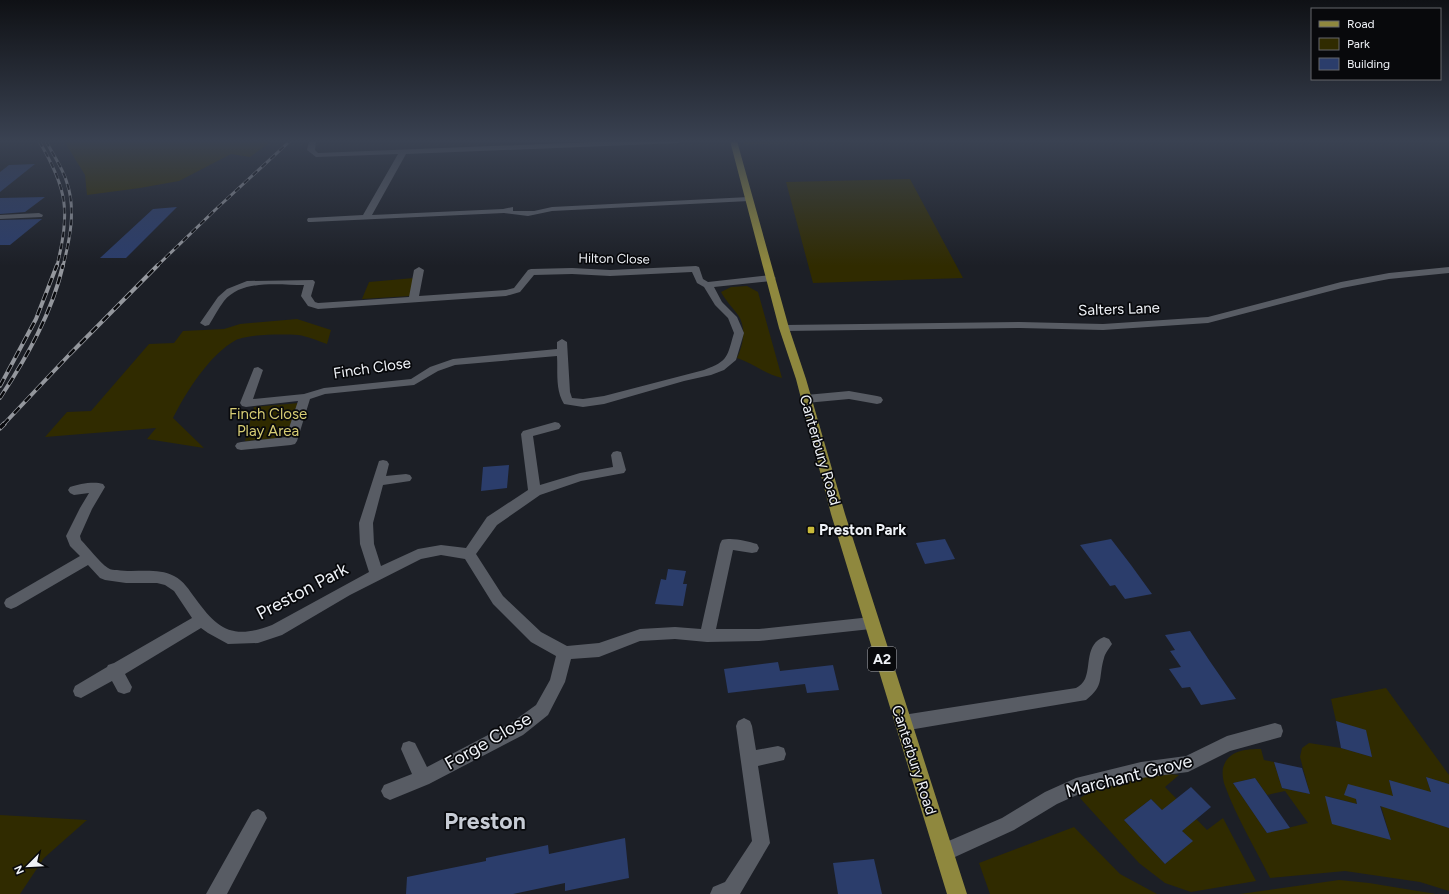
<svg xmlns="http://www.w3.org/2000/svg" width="1449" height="894" viewBox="0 0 1449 894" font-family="Figtree,sans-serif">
<rect width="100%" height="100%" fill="#1c1f26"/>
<path fill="#302b00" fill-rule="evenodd" d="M 64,141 L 272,141 L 250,157 L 231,154 L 179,181 L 140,188 L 87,195 L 85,175 Z
M 743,141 L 904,141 L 904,142 L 744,144 Z
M 910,179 L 963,278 L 813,283 L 786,182 Z
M 414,278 L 410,296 L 362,299 L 369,282 Z
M 747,286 L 758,292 L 782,378 C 766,375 753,363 737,358 C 743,345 747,328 738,315 C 732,307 726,301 721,292 L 731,287 Z
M 297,319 L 331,330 L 327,344 C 318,341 307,336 298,335 C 284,334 248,334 236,340 C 210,354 186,392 173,418 L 204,448 L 147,439 L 156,428 L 45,437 L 67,412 L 91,411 L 149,344 L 174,343 L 183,331 L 224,329 L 240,324 Z
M 299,403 L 288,433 L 279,438 L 245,441 L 254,407 Z
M 1386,688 L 1449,775 L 1449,784 L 1426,777 L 1431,793 L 1389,780 L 1397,811 L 1449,828 L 1449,891 L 1420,882 L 1345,871 L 1270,878 C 1255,848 1237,818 1225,786 C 1223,781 1222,773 1223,768 C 1228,750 1246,749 1261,749 L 1264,760 L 1274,762 L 1282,788 L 1310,794 L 1300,757 L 1302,748 L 1309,743 L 1341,748 L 1372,757 L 1366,731 L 1336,721 L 1331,699 ZM 1255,778 L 1267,795 L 1285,791 L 1308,823 L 1267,833 L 1233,783 ZM 1352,786 L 1377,792 L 1391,840 L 1326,796 L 1357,804 Z
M 1167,774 L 1179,775 L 1165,787 L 1207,830 L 1223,818 L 1256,881 L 1191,892 L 1165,883 L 1139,863 L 1080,798 L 1099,787 L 1153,775 ZM 1151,799 L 1192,841 L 1165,864 L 1124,820 Z
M 0,815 L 87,820 L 44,858 L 20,894 L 0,894 Z
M 1074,827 L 1120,874 L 1157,894 L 990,894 L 979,863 Z
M 1339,880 L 1369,883 L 1436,894 L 1240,894 Z"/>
<path fill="#2b3d6b" d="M 35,164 L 0,192 L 0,172 L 9,165 Z
M 45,197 L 25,212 L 0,214 L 0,198 Z
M 177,207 L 126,258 L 100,258 L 153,209 Z
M 42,219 L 10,245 L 0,245 L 0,220 Z
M 509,465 L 507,488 L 481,491 L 483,467 Z
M 945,539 L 955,559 L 925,564 L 916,543 Z
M 1111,539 L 1131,565 L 1152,594 L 1125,599 L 1115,585 L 1110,586 L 1080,545 Z
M 668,569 L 686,571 L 683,584 L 687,584 L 683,606 L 655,604 L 661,579 L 666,580 Z
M 1190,631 L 1209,660 L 1236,699 L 1201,705 L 1190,687 L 1182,688 L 1169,669 L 1181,667 L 1170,651 L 1175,650 L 1165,635 Z
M 778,662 L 780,671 L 833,665 L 839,690 L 807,693 L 805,684 L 728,693 L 724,669 Z
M 1336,721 L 1366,730 L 1372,757 L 1341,748 Z
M 1274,762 L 1302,768 L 1310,794 L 1282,788 Z
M 1426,777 L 1449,784 L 1449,828 L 1380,806 L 1391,840 L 1332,824 L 1325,796 L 1357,804 L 1356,799 L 1344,795 L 1348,784 L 1393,796 L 1389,780 L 1431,792 Z
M 1255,778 L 1290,828 L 1267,833 L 1233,783 Z
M 1191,787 L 1211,807 L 1182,831 L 1193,841 L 1165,864 L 1124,820 L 1151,799 L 1162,810 Z
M 625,838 L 629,878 L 565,891 L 565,883 L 513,894 L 406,894 L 407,877 L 486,861 L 486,858 L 548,845 L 549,854 Z
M 874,859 L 882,894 L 838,894 L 833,863 Z"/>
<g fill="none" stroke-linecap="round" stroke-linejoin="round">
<path fill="#585c64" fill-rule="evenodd" d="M 309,141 L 316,141 L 315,150 L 318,153 L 618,141 L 681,141 L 678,143 L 406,154 L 372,215 L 503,209 L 513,207 L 513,211 L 534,211 L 552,207 L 749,197 L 753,199 L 749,201 L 552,211 L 528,216 L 504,213 L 311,222 L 308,222 L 307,220 L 308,218 L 363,215 L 398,154 L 316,157 L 307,150 Z
M 39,213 L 43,215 L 42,217 L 0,219 L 0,215 Z
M 696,266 L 699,267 L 703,279 L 708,282 L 771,275 L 776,278 L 771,281 L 714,287 L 722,302 L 737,317 L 744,333 L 736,360 L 724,370 L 711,375 L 684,381 L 604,404 L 583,407 L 564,404 C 555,390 558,371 557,356 L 455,365 L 438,371 L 414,385 L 325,394 L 310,399 L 297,441 L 295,444 L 291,445 L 241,450 L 237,449 L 235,446 L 237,443 L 241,442 L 286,437 L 298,401 L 246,407 L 242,406 L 240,403 L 254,368 L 258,367 L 263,370 L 253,399 L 304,394 L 324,388 L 411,379 L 430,367 L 453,359 L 557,349 L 557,342 L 562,339 L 567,342 L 570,392 L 572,398 L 583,399 L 604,396 L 704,370 C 729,361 727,356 734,333 L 728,318 L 715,305 L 704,287 L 697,283 L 692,272 L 610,276 L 572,274 L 534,275 L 520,292 L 506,296 L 318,309 L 308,306 L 301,296 L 304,285 C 279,285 242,279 224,301 C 218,309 214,317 209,325 L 205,326 L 200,323 L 218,297 L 227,289 L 247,281 L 313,280 L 315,282 L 311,296 L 315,302 L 318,303 L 409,297 L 414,270 L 419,267 L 424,270 L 419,296 L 506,290 L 514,288 L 528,270 L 531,269 L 572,268 L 610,270 Z
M 1449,267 L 1449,273 L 1389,279 L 1342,288 L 1208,323 L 1103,330 L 1020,328 L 784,331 L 779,328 L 784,325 L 1020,322 L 1103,324 L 1208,317 L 1341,282 L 1389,273 Z
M 849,391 L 877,396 L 881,397 L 883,400 L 881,403 L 877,404 L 849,399 L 806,403 L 802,402 L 800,399 L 802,396 L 806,395 Z
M 555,422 L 559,423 L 561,426 L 559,429 L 533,436 L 540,485 L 580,473 L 613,467 L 611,455 L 613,452 L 617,451 L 621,452 L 626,470 L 624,473 L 581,481 L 540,495 L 497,525 L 476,554 L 503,596 L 541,632 L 567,646 L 599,643 L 640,629 L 675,627 L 701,629 L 720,544 L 722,540 C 732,537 747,541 757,544 L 759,548 L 757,552 L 752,553 L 733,550 L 716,629 L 759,629 L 871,617 L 876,619 L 878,623 L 876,627 L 871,629 L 759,641 L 707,642 L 675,639 L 640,641 L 599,657 L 571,659 L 565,682 L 548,715 L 523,735 L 429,784 L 390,800 L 384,797 L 381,791 L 384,785 L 412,774 L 401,749 L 403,743 L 409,741 L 415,743 L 427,767 L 511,723 L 536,705 L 550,680 L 556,656 L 531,642 L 493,604 L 465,559 L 441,555 L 421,559 L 350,595 L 282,635 L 258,643 L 228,644 L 208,633 L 201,628 L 125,674 L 132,687 L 130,692 L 124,694 L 118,692 L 112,681 L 81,698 L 75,696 L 73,691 L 75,686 L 107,667 L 108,665 L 114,663 L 192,618 L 174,591 L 165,585 L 157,583 L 126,583 L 105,580 L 100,578 L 88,565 L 16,607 L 11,609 L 6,607 L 4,603 L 6,599 L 80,556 L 70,546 L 66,536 L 80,508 L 89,493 L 74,495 L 70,493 L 68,490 L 70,487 C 79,484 94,481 103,484 L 105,487 L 92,509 L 80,536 L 81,540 C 89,548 99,562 108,568 C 111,570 114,570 117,570 C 135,573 157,567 174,576 C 184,581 189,590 195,598 C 218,630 233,640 272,625 L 369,572 L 360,544 L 359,523 L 379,461 L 383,460 L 387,461 L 389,464 L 386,476 L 406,474 L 410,475 L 412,478 L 410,481 L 383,485 L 373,523 L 374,544 L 381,566 L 418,549 L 441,545 L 466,548 L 487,517 L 528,490 L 521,434 L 523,431 Z
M 1104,637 L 1109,639 L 1112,644 C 1109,649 1105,653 1104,658 C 1098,678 1105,685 1086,700 L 903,731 L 897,728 L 895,723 L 897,718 L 903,715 L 1076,688 C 1080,686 1083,683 1085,679 C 1091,666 1085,644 1104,637 Z
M 744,718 L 750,721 L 752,726 L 756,750 L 778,746 L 784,748 L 786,754 L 784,760 L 758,766 L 770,843 L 740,894 L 710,894 L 713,887 L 725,882 L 752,841 L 736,726 L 738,721 Z
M 1275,723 L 1281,725 L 1283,731 L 1281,737 L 1230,751 L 1188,772 L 1141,778 L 1077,795 L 1057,804 L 1014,830 L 944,862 L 937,860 L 935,853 L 937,846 L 1002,818 L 1045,792 L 1076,778 L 1141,762 L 1186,756 L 1227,736 Z
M 258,809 L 264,812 L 267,818 L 227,894 L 206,894 L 252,812 Z"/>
<path fill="#8f883e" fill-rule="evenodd" d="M 730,141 L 737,141 L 789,328 L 806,379 L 845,514 L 967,894 L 947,894 L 831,514 L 796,379 L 779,328 Z"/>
<defs>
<path id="rail-far2" d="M 39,141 C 68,190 70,211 57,266
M 46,141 C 53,155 63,168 67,183 C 76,209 70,239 63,266
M 157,266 L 215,210 L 290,141"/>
<path id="rail-far1" d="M 0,386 L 36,319 L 57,265
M 0,398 C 27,357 52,313 63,265
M 3,425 L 70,354 L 158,265"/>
<path id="rail" d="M 0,428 L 4,424"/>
</defs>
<use href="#rail-far2" stroke="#94979d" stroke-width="3"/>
<use href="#rail-far1" stroke="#94979d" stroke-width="4"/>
<use href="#rail" stroke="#94979d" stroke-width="5"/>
<use href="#rail-far2" stroke="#08090c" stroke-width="2" stroke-dasharray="6" stroke-linecap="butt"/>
<use href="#rail-far1" stroke="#08090c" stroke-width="2.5" stroke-dasharray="8" stroke-linecap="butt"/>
<use href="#rail" stroke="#08090c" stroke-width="3.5" stroke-dasharray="10" stroke-linecap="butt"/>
</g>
<linearGradient id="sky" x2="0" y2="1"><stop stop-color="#0f1115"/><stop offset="0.53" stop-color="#3a4252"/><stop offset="1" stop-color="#3a4252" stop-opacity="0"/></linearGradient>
<rect width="1449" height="266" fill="url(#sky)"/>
<rect fill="#c9ba3a" stroke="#08090c" stroke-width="1.5" x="807" y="526" width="8" height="8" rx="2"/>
<g text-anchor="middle" stroke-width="3.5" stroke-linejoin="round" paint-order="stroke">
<g font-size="13" fill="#eff2f7" stroke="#08090c">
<text transform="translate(614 258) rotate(1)" y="5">Hilton Close</text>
</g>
<rect fill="#08090c" stroke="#aaacb0" stroke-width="1" x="868" y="647" width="28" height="24" rx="3"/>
<g font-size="14" font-weight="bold" fill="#eff2f7">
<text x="882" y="664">A2</text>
</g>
<g font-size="15" fill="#eff2f7" stroke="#08090c">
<text transform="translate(1119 309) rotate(-2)" y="5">Salters Lane</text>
<text transform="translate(372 368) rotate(-8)" y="5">Finch Close</text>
<text transform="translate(820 450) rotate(74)" y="5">Canterbury Road</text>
<text transform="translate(914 760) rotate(72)" y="5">Canterbury Road</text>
</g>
<g font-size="15" fill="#d7cd74" stroke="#08090c">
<text x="268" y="419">Finch Close<tspan x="268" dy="17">Play Area</tspan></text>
</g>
<g font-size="15" font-weight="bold" fill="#eff2f7" stroke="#08090c" text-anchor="start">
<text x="819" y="535">Preston Park</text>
</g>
<g font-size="18" fill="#eff2f7" stroke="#08090c">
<text transform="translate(302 591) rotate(-28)" y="6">Preston Park</text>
<text transform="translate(488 741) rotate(-30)" y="6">Forge Close</text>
<text transform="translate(1129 776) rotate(-14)" y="6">Marchant Grove</text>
</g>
<g font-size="23" font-weight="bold" fill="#c7ccd5" stroke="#08090c">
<text x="485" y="829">Preston</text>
</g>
</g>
<rect x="1311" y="8" width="130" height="72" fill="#08090c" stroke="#64666a"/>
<rect x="1319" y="21" width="20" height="6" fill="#8f883e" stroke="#64666a"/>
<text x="1347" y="28" font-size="12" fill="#eff2f7">Road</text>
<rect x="1319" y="38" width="20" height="12" fill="#302b00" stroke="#64666a"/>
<text x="1347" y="48" font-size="12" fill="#eff2f7">Park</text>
<rect x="1319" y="58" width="20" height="12" fill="#2b3d6b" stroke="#64666a"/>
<text x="1347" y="68" font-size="12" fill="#eff2f7">Building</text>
<g transform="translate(28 866) rotate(246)" stroke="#08090c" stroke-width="3" paint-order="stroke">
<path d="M0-3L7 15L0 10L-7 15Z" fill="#eff2f7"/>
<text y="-6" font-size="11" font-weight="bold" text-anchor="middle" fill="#eff2f7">N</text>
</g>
</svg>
